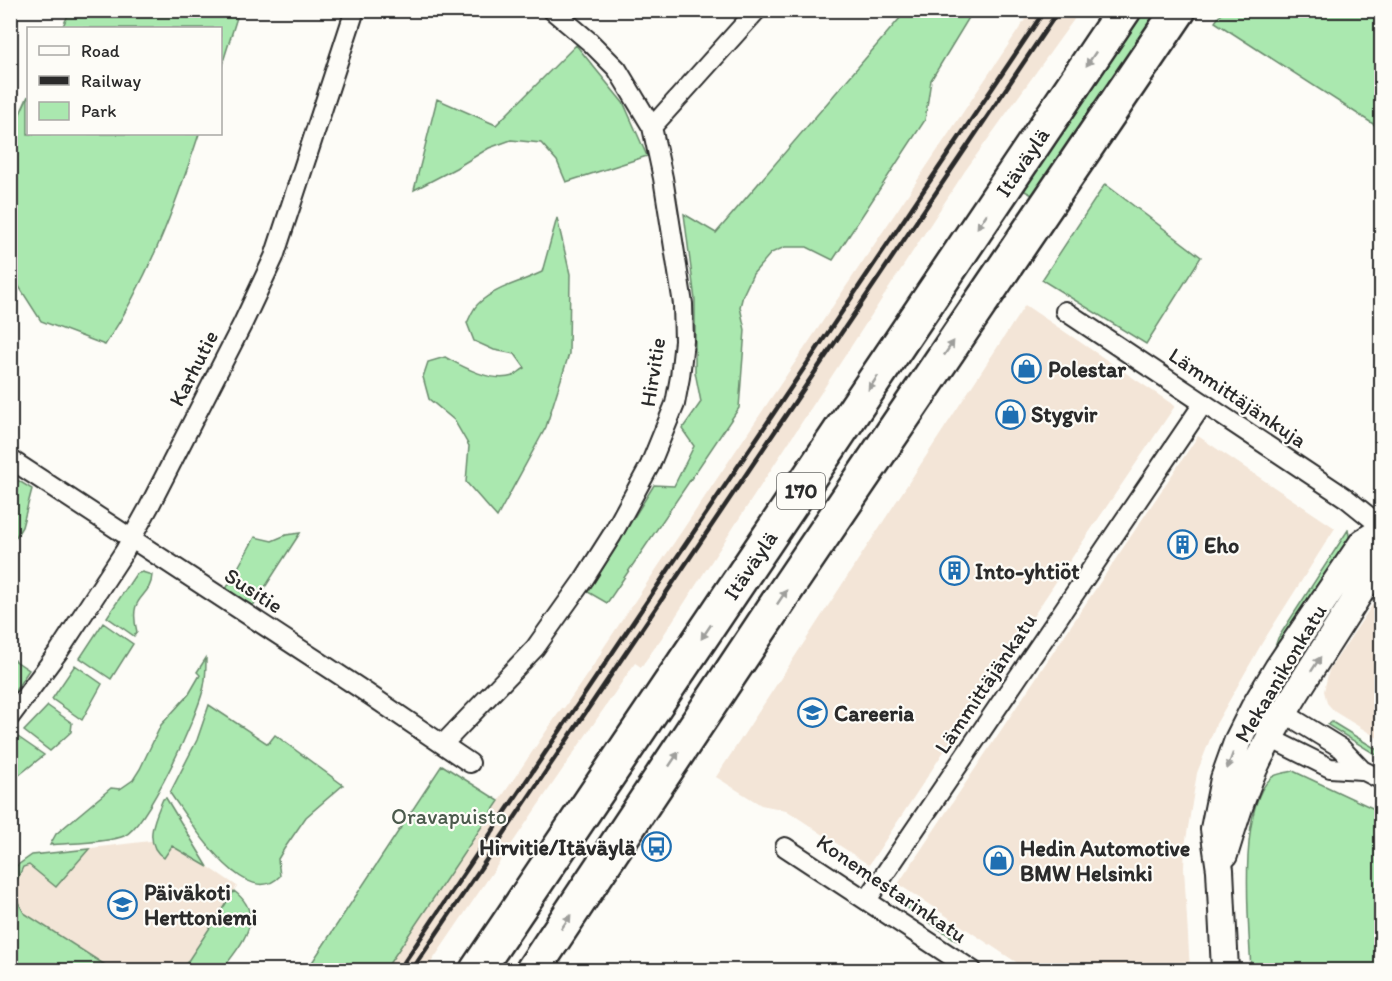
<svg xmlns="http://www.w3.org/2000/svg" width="1392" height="981" viewBox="0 0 1392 981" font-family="Itim,sans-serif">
<rect width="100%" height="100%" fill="#fdfcf7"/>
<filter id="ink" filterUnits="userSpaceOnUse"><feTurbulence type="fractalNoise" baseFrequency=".0167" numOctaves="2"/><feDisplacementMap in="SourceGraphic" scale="12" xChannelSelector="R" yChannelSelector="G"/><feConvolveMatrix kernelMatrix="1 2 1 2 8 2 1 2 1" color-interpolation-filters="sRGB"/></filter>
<g filter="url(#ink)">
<path fill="#f3e5d7" d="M 1031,11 L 1080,11 L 965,171 L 661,639 L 641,667 L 635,663 L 426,970 L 384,970 L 562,708 L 564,708 L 603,651 L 602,650 Z
M 1025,305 L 1175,406 L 1071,559 L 869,865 L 786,810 L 761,805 L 716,777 Z
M 1198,436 L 1335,528 L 1262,643 L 1216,724 L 1197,773 L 1185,846 L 1184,868 L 1190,970 L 1028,970 L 898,884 Z
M 1381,592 L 1381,740 L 1335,712 L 1327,703 L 1324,691 L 1329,670 Z
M 167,839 L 237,886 L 182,970 L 113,970 L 24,913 L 11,888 L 10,875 L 15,867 L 32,855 Z"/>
<path fill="#aae8af" stroke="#6a8a6d" stroke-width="1.5" d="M 70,11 L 71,10 L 239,11 L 221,68 L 220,28 L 62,28 Z
M 906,11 L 973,11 L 931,80 L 925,120 L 833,260 L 807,247 L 785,247 L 771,253 L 753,274 L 743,295 L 740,307 L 745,330 L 739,408 L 607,603 L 588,592 L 654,485 L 674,486 L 694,446 L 682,429 L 701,402 L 695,372 L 695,300 L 684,214 L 716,233 Z
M 1140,11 L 1160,11 L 1036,197 L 1021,189 Z
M 1223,11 L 1381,11 L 1381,129 L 1215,22 Z
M 576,45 L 624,104 L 647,156 L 566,182 L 557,161 L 541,143 L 511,140 L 489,148 L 456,168 L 414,190 L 437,99 L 496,125 Z
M 28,96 L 28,134 L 199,134 C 175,207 148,280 105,345 L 41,321 L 11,274 L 11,142 L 19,116 Z
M 1105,184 L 1201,257 L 1146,344 L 1042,280 Z
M 557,218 L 570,274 L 569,354 L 546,427 L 497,517 L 466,482 L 469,446 L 454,420 L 429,399 L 423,377 L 428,362 L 445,357 C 463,367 491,383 513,376 C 517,374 521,370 525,368 L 515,354 L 494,350 L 474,341 L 467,323 C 470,317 473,308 479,303 C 496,287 522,282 542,272 Z
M 11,476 L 32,489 L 22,527 L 11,545 Z
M 1348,530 L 1350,540 L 1276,654 L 1275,647 L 1278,638 Z
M 300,533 L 251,609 L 225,591 L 255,537 L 272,541 L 286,535 Z
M 142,572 L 152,575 C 151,600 127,593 137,632 L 134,636 L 107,617 L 136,574 Z
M 103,623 L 133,644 L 111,679 L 80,658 Z
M 11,658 L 29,670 L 11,697 Z
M 206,658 C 206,668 206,677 204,686 C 199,713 147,826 124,836 C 107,843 69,843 50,845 L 56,834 L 111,788 L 120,789 L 133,780 L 140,769 L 161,725 L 189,694 L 200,675 L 197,672 Z
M 75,665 L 102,684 L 82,720 L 52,699 Z
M 209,705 L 268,744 L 275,735 L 343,785 L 306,817 L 284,849 L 278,859 L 280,876 C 245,913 187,817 170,793 L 197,740 Z
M 48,706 L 72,723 L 71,732 L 50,751 L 24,731 Z
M 1332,722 L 1381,752 L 1381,758 L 1328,725 Z
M 18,737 L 44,755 L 14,779 L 11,776 L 11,745 Z
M 442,765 L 499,801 L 385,970 L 307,970 Z
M 1293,771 L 1381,812 L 1381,970 L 1251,970 C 1249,928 1237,807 1271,778 C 1276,773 1286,773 1293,771 Z
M 166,798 L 208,867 L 172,846 L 164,858 C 142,843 155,818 163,799 Z
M 89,849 L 56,887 L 29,865 L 23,867 L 12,891 L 24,913 L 113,970 L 11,970 L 11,875 L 15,867 L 32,855 Z
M 234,891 C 268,917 240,945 222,970 L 182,970 Z
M 898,893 L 963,936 L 959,942 L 906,907 L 900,900 Z"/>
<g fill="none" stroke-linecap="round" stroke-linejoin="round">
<defs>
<path id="street" d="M 652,127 L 757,10
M 1065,311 L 1346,498 L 1382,527
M 10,459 L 358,687 L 470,763
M 1254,708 L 1284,713 L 1341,748 L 1362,770 L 1382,780
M 1254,708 L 1270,738 L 1330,768 L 1362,770
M 10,717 L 59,651 L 124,552 L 149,507 L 243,323 L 274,257 L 355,10
M 443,744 L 535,648 L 584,579 L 612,535 L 650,465 L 675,404 L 680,377 L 684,341 L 683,304 L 663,178 L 652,127 L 617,69 L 590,42 L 552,10
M 785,847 L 972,970
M 867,900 L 1203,404"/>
<path id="secondary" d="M 1224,855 C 1234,823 1243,791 1258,760 C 1294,689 1342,625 1382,556
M 1225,970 L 1220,870 L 1214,829 L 1224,779 L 1238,740 L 1254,708 L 1278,668 L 1363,542 L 1382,530"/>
<path id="highway" d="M 477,970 L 1124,10
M 533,970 L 790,584 L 1179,10"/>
</defs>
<use href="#street" stroke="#2b2b2b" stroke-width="22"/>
<use href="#secondary" stroke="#2b2b2b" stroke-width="30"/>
<use href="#highway" stroke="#2b2b2b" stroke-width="38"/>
<use href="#street" stroke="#fdfcf7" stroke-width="18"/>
<use href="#secondary" stroke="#fdfcf7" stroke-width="26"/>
<use href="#highway" stroke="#fdfcf7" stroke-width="33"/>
<path stroke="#2b2b2b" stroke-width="4.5" d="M 399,970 L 1045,10
M 412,970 L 1059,10"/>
</g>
<defs><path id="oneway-solid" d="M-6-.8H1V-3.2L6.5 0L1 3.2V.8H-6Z" transform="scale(1.5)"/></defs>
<g fill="#9e9e9b">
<use href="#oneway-solid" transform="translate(1091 59) rotate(124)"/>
<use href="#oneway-solid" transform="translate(982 221) rotate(124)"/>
<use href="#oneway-solid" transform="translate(949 348) rotate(-56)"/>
<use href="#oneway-solid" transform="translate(873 383) rotate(124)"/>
<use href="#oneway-solid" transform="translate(782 597) rotate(-56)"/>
<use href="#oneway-solid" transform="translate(706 632) rotate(124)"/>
<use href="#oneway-solid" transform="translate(1316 664) rotate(-57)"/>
<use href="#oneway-solid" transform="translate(674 759) rotate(-56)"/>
<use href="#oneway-solid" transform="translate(1230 761) rotate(110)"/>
<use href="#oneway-solid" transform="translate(566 922) rotate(-56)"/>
</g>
</g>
<defs>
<symbol id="shop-ring" viewBox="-11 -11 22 22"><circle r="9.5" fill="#fdfcf7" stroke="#1f6fb2" stroke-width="1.5"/><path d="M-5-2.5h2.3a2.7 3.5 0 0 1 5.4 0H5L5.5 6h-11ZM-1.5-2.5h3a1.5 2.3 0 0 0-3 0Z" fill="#1f6fb2"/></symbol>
<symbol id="building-ring" viewBox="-11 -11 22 22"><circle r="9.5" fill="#fdfcf7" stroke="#1f6fb2" stroke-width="1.5"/><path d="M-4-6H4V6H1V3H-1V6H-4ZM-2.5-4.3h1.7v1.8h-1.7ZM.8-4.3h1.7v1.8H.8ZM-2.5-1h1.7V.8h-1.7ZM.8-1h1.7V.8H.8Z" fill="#1f6fb2"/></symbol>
<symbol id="school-ring" viewBox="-11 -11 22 22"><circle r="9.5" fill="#fdfcf7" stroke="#1f6fb2" stroke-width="1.5"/><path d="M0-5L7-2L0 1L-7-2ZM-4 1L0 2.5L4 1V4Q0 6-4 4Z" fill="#1f6fb2"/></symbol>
<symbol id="bus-ring" viewBox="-11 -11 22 22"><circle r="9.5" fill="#fdfcf7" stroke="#1f6fb2" stroke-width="1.5"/><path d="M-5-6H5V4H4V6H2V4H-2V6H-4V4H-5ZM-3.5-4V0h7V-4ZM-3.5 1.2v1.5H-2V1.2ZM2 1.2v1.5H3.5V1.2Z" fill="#1f6fb2"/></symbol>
</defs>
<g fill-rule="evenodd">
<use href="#shop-ring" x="1010" y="352" width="33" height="33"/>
<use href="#shop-ring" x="994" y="398" width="33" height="33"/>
<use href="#building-ring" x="1166" y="528" width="33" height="33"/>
<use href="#building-ring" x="938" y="554" width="33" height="33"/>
<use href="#school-ring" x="796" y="696" width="33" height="33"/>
<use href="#bus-ring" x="640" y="830" width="33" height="33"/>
<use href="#shop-ring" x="982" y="844" width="33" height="33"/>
<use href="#school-ring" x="106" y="888" width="33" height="33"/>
</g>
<g text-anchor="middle" stroke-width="4.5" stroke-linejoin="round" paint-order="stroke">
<rect fill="#fdfcf7" stroke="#6a6a68" stroke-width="1.5" x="777" y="473" width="48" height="36" rx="4.5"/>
<g font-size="21" font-weight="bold" fill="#2b2b2b">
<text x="801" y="498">170</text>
</g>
<g font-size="22" fill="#2b2b2b" stroke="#fdfcf7">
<text transform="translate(1022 162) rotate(-56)" y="8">Itäväylä</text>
<text transform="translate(193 368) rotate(-63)" y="8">Karhutie</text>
<text transform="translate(652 372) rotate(-81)" y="8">Hirvitie</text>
<text transform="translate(1238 397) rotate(34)" y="8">Lämmittäjänkuja</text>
<text transform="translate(750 565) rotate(-56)" y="8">Itäväylä</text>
<text transform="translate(254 590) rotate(33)" y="8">Susitie</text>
<text transform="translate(1280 673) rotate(-59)" y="8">Mekaanikonkatu</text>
<text transform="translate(985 683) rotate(-56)" y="8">Lämmittäjänkatu</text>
<text transform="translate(892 888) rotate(34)" y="8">Konemestarinkatu</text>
</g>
<g font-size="22" font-weight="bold" fill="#2b2b2b" stroke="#fdfcf7" text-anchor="start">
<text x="1048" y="377">Polestar</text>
<text x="1031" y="422">Stygvir</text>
<text x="1204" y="553">Eho</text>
<text x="975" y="579">Into-yhtiöt</text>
<text x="834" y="721">Careeria</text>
<text x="636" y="855" text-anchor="end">Hirvitie/Itäväylä</text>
<text x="1020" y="856">Hedin Automotive<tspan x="1020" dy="25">BMW Helsinki</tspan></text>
<text x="144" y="900">Päiväkoti<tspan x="144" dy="25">Herttoniemi</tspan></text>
</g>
<g font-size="22" fill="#4b5a4c" stroke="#fdfcf7">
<text x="449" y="824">Oravapuisto</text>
</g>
</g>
<rect width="1392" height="981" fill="none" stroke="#fdfcf7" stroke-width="36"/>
<rect x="18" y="18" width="1356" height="945" fill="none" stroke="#2b2b2b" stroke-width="2" filter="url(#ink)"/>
<rect x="27" y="27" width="195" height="108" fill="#fdfcf7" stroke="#a9a8a5" stroke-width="1.5"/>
<rect x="39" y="46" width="30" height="9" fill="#fdfcf7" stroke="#a9a8a5" stroke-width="1.5"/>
<text x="81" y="57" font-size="18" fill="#2b2b2b">Road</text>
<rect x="39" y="76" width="30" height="9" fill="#2b2b2b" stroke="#a9a8a5" stroke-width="1.5"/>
<text x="81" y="87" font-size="18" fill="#2b2b2b">Railway</text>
<rect x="39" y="102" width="30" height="18" fill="#aae8af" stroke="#a9a8a5" stroke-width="1.5"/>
<text x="81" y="117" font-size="18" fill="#2b2b2b">Park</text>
</svg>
